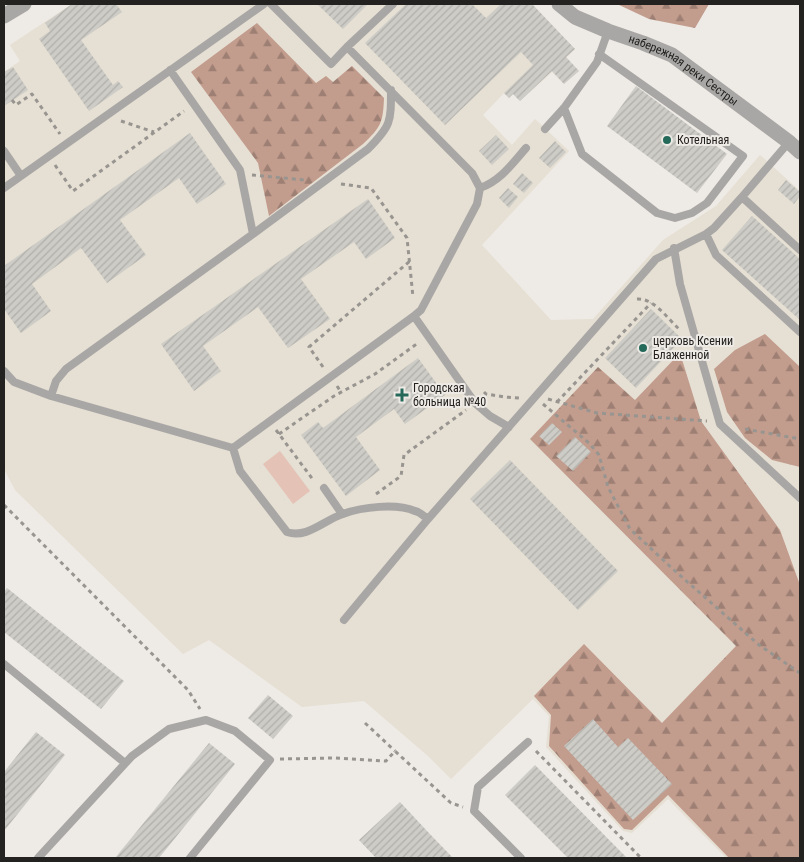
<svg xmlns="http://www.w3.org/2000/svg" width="804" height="862" viewBox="0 0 804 862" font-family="'Roboto Condensed',sans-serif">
<defs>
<pattern id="forest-firs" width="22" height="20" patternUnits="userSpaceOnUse" patternTransform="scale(1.25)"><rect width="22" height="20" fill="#c29c8d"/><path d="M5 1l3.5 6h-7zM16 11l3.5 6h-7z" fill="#9d7f73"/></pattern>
<pattern id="building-hatch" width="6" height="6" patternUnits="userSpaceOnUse" patternTransform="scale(1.25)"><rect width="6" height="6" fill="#cdccc6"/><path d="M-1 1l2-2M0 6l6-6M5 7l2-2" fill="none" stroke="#b0afaa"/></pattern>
</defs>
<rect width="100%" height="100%" fill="#eeeae5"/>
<path fill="#e6dfd3" d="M 72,4 L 532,4 L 575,49 L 566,58 L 579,71 L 564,84 L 552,72 L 520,101 L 513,94 L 509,98 L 504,93 L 483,115 L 512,145 L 535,119 L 569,151 L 482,245 L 551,320 L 593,319 L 663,240 L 716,206 L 760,155 L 800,191 L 800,858 L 726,858 L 668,799 L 632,833 L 623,831 L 546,747 L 549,716 L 533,699 L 451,779 L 428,756 L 364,701 L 302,707 L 209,640 L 183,654 L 15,490 L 4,469 L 4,72 L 20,61 L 10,45 Z"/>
<path fill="#e4c3b6" d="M 280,451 L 310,491 L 293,504 L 263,464 Z"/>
<path fill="url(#forest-firs)" d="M 617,4 L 709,4 L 695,28 L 649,19 Z
M 257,23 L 316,83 L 326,76 L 333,82 L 352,66 L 384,98 C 383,123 381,127 363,144 L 269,216 L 258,163 L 191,72 Z
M 765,334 L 800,367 L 800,467 L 772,460 L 745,438 L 727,412 L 714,369 L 735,350 Z
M 680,353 L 701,421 L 780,530 L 800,585 L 800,858 L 729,858 L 668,795 L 632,830 L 624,829 L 549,746 L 551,715 L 534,696 L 584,644 L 662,723 L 736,646 L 530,439 L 598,367 L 635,400 Z"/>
<path fill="url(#building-hatch)" d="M 72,4 L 116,4 L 122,12 L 81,40 L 113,85 L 118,81 L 123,87 L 89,111 L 39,39 L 50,31 L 45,23 Z
M 317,4 L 368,4 L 343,29 Z
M 406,4 L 472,4 L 486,18 L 501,4 L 532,4 L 575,49 L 566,57 L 579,71 L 564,84 L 552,71 L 520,101 L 513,94 L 509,98 L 504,93 L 533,65 L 521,52 L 445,125 L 365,43 Z
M 13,67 L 28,90 L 4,106 L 4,72 Z
M 636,86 L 727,154 L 697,193 L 607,126 Z
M 190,133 L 226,184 L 197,204 L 179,178 L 120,220 L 146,255 L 107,283 L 81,248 L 32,284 L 51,311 L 21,333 L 4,309 L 4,266 Z
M 496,135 L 509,149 L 492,165 L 479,151 Z
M 555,141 L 566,152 L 550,168 L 539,158 Z
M 522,173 L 533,183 L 524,193 L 513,184 Z
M 786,180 L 800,192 L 800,196 L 794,204 L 778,190 Z
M 508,188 L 518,197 L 509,208 L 499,198 Z
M 368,199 L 395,238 L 366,259 L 354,242 L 301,279 L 330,319 L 288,348 L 258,307 L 203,346 L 221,371 L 194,391 L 161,344 Z
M 752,216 L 800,259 L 800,320 L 722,250 Z
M 651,309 L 682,339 L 636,388 L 605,358 Z
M 418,358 L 445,395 L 405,424 L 394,409 L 356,437 L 380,470 L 346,496 L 301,435 L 318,422 L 323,428 Z
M 552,423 L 562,432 L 549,445 L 539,436 Z
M 575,437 L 591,452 L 573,471 L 556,456 Z
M 510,460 L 618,571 L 578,610 L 470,499 Z
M 7,588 L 124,681 L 101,709 L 4,632 L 4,592 Z
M 268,695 L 293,716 L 273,739 L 248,718 Z
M 593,719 L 618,747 L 628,738 L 672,784 L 633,820 L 564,746 Z
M 36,732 L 65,755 L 4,831 L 4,772 Z
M 209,743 L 235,764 L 159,858 L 115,858 Z
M 535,765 L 627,858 L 568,858 L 505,795 Z
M 400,802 L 427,831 L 453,858 L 376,858 L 359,840 Z"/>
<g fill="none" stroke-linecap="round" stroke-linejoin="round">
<path stroke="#989591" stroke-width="3" stroke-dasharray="4 4" stroke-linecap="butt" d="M 12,100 L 16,105 L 32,94 L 60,134
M 121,121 L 154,132
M 55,165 L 73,191 L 184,111
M 252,175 L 305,180
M 341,184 L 371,188 L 407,238 L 413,297
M 637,299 C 654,298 667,318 679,329
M 323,367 L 309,347 L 410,261
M 337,386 L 341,392
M 484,392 L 486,394 L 505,397 L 519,398
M 548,399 L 597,413 L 707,421
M 557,402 L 651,303
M 543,404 L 589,443 L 599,455 L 608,487 L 630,529 L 674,570 L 759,645 L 800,673
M 745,429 L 800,439
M 276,430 L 314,481
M 279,434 L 334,396 L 375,374 L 418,343
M 376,494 L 401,476 L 404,455 L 466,410
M 4,505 L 188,690 L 200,709
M 365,723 L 395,751
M 536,751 L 641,858
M 280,759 L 334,758 L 386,761 L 395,751 L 451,803 L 463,807"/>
<path stroke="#a9a7a5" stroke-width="8" d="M 271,4 L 331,64 L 347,47 L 472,173 L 480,188 L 477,204 L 421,310 L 414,316
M 347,47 L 393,4
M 564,108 L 582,154 L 657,213 L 675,218 L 692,213 L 707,203 L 743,156 L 599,54
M 545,129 L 564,108 L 597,62 L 608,31
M 789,142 L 742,197 L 800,250
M 4,151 L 21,176
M 4,188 L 264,4
M 480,188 C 500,181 512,164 526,148
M 253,234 L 368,149 C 391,126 391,122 391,90
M 706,234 L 716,255 L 800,332
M 674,248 L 680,284 L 720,424 L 800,498
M 4,371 L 14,382 L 51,396 L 233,448
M 51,396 L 56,381 L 66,369 L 253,234 L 240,170 L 170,70
M 324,488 L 342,514
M 428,519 C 424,516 420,512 415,511 C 396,503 362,507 343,514 C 324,520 307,539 287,532 L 240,471 L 233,448 L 414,316 L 475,403 L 490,416 L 509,427
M 344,620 L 428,519 L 656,259 L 706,234 L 714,228 L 742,197
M 4,664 L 125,763
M 38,858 L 132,756 L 169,729 L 206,720 L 235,731 L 270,760 L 190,858
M 521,858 L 474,811 L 478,787 L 528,742"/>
<g stroke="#a9a7a5" stroke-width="15">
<path id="s1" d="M 559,4 L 575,17 L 608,31 L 643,43 L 672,55 L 789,142 L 800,152"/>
<path d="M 4,16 L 24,4"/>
</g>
</g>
<g fill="#25695b" stroke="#eeeae5" stroke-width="2">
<circle cx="667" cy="140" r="5"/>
<circle cx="643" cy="348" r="5"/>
<path d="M399.5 387.5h5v5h5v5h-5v5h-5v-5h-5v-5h5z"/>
</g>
<g text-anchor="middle" stroke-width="4" stroke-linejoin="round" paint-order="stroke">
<g font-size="12" fill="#232220" stroke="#eeeae5">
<text dy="4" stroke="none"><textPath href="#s1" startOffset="142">набережная реки Сестры</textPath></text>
</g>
<g font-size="12" fill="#232220" stroke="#eeeae5" text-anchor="start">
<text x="677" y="144">Котельная</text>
<text x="653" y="345">церковь Ксении<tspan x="653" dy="14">Блаженной</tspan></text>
<text x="413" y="392">Городская<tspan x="413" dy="14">больница №40</tspan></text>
</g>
</g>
<rect width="804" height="862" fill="none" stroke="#232220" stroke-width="10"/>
</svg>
